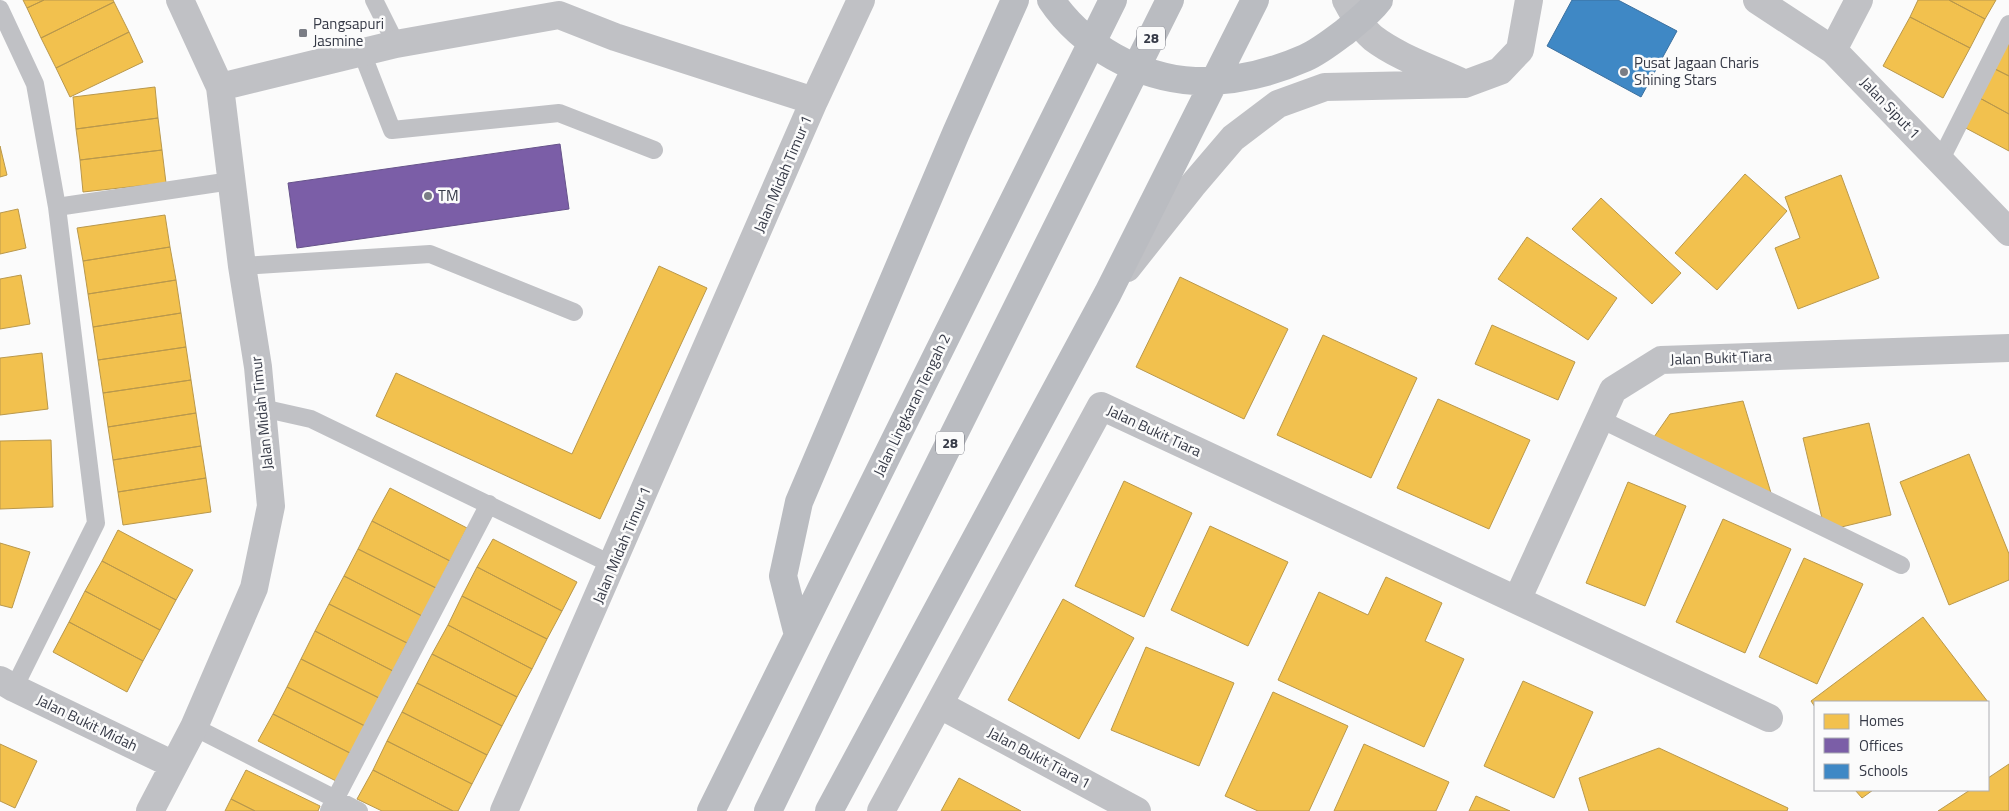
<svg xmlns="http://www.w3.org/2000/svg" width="2009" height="811" viewBox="0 0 2009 811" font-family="'Titillium Web',sans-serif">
<rect width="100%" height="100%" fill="#fbfbfb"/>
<path fill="#f2c14e" stroke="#b9984c" d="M 23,0 L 44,0 L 27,8 Z
M 44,0 L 113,0 L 114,2 L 41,38 L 27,8 Z
M 1918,0 L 1949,0 L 1985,19 L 1970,48 L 1910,17 Z
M 1949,0 L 1996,0 L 1985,19 Z
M 114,2 L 129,32 L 56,68 L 41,38 Z
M 1910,17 L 1970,48 L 1943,98 L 1883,66 Z
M 129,32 L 143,62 L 70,97 L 56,68 Z
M 2009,38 L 2009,76 L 1991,67 Z
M 1991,67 L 2009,76 L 2009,114 L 1976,96 Z
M 155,87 L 158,118 L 76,129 L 73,97 Z
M 1976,96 L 2009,114 L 2009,151 L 1960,125 Z
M 158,118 L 162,150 L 80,160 L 76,129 Z
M 0,146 L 7,175 L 0,177 Z
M 162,150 L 166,183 L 83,192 L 80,160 Z
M 1745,174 L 1787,211 L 1717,290 L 1675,253 Z
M 1841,175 L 1879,278 L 1798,309 L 1775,248 L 1800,238 L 1785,197 Z
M 1601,198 L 1681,273 L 1652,304 L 1572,229 Z
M 18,209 L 26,248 L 0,254 L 0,213 Z
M 165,215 L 170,247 L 83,261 L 77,228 Z
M 1527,237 L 1617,298 L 1588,340 L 1498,279 Z
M 170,247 L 176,280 L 88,294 L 83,261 Z
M 659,266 L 707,288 L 600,519 L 376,416 L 396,373 L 572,454 Z
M 21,275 L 30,324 L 0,329 L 0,279 Z
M 1180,277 L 1288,329 L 1244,419 L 1136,367 Z
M 176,280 L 181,313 L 93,327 L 88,294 Z
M 181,313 L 186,347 L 98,360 L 93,327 Z
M 1492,325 L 1575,362 L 1558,400 L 1475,364 Z
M 1323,335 L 1417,378 L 1371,478 L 1277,435 Z
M 186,347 L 191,380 L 103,393 L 98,360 Z
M 42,353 L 48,409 L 0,415 L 0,358 Z
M 191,380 L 196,413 L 108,427 L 103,393 Z
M 1438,399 L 1530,440 L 1489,529 L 1397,488 Z
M 1743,401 L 1771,493 L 1654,437 L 1670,414 Z
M 196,413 L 201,446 L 113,460 L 108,427 Z
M 1869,423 L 1891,515 L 1825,531 L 1803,438 Z
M 51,440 L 53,507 L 0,509 L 0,441 Z
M 201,446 L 206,478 L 118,492 L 113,460 Z
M 1969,454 L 2009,554 L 2009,580 L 1949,605 L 1900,482 Z
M 206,478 L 211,512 L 123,525 L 118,492 Z
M 1124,481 L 1192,513 L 1144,617 L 1075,586 Z
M 1628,482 L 1686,506 L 1645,606 L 1586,583 Z
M 390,488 L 467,528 L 450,561 L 372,521 Z
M 1723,519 L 1791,549 L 1745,653 L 1676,622 Z
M 372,521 L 450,561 L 436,588 L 358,549 Z
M 1210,526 L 1288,562 L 1248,646 L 1171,610 Z
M 118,530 L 193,570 L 176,600 L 102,561 Z
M 493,539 L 577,582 L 562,611 L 477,567 Z
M 0,543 L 30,552 L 12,608 L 0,605 Z
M 358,549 L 436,588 L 422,616 L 344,576 Z
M 1804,558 L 1863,584 L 1817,684 L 1759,657 Z
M 102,561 L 176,600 L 160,630 L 85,591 Z
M 477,567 L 562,611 L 547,639 L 462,596 Z
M 344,576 L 422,616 L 407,643 L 329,604 Z
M 1386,577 L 1442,603 L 1425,641 L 1464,659 L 1424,747 L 1278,680 L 1319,592 L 1368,615 Z
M 85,591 L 160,630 L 143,661 L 69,622 Z
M 462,596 L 547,639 L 532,669 L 448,625 Z
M 1063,599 L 1134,638 L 1079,739 L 1008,700 Z
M 329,604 L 407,643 L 393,671 L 315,631 Z
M 1923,617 L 1988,702 L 1815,702 L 1815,707 L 1811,701 Z
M 69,622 L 143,661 L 127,692 L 53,652 Z
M 448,625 L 532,669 L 517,697 L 432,654 Z
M 315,631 L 393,671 L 379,698 L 301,659 Z
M 1146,647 L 1234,683 L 1199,766 L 1111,730 Z
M 432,654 L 517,697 L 502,726 L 417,683 Z
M 301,659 L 379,698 L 365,726 L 287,687 Z
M 1523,681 L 1593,712 L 1554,798 L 1484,766 Z
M 417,683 L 502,726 L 487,755 L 402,712 Z
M 287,687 L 365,726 L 350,753 L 273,714 Z
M 1273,692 L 1348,726 L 1309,811 L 1258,811 L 1225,796 Z
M 402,712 L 487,755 L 472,784 L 387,741 Z
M 273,714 L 350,753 L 336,781 L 258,741 Z
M 387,741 L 472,784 L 458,811 L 453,811 L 373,770 Z
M 0,744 L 37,761 L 15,808 L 0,801 Z
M 1364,744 L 1449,782 L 1436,811 L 1334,811 Z
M 1659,748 L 1788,808 L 1787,811 L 1589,811 L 1579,778 Z
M 2009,764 L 2009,811 L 1938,811 L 1970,790 L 1988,790 L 1988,778 Z
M 246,770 L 320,806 L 318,811 L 255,811 L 231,799 Z
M 373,770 L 453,811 L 382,811 L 357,799 Z
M 959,778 L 1021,811 L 941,811 Z
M 1855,790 L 1873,790 L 1862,798 Z
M 1476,796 L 1510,811 L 1469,811 Z
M 231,799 L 255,811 L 225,811 Z"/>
<path fill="#7b5ea7" stroke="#66538a" d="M 560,144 L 569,209 L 297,248 L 288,183 Z"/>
<path fill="#3f88c5" stroke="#3c709f" d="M 1572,0 L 1618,0 L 1677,31 L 1641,97 L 1547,46 Z"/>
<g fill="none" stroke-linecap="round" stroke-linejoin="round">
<path stroke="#c0c1c5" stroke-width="18" d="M 374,0 L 396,44
M 0,9 L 35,84 L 57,207 L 96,523 L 14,688
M 362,53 L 392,130 L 559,113 L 654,150
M 1940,161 L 2009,24
M 57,207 L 231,181
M 242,266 L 430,254 L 574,312
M 262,408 L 311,419 L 613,565
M 1600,419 L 1901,565
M 194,727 L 359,811
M 329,811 L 489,504"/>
<path stroke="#c0c1c5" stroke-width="28" d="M 1346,0 C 1353,13 1361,28 1373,38 C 1398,57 1431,68 1459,81
M 1757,0 L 1833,50 L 2009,232
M 1833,50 L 1859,0
M 220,87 L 396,44 L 559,15 L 615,37 L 814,101
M 1127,268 L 1192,186 L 1233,138 L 1278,104 L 1325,87 L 1465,84 L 1500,71 L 1520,50 L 1529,0
M 1517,600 L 1613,390 L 1661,360 L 2009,348
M 0,680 L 14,688 L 174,765
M 940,705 L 1137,811
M 150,811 L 194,727 L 254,588 L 271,506 L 258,367 L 242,266 L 220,87 L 180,0
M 504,811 L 814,101 L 861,0
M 881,811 L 1101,406 L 1769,718"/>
<path stroke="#babcc1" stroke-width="28" d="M 1051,0 C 1082,46 1139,78 1195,81 C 1232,82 1271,73 1305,58 C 1319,52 1334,40 1346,31 C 1358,21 1370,12 1379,0
M 798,635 L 783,576 L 799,502 L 956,133 L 1015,0
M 711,811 L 1113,0
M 768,811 L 843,657 L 1170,0
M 829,811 L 1108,293 L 1255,0"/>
</g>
<g fill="#7a7d85" stroke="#fbfbfb" stroke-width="2">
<rect x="298" y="28" width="10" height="10" rx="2.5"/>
<circle cx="1624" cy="72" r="5"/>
<circle cx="428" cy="196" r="5"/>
</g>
<g text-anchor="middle" stroke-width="5" stroke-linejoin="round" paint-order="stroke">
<g fill="#fbfbfb" stroke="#70737c" stroke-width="1">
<rect x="1137" y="26.5" width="28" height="23" rx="4"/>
<rect x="936" y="431.5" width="28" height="23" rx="4"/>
</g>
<g font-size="14" font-weight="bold" fill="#353946">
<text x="1151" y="43">28</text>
<text x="950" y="448">28</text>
</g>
<g font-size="15" fill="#353946" stroke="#fbfbfb" text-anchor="start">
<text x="313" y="29">Pangsapuri<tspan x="313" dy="17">Jasmine</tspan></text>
<text x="1634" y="68">Pusat Jagaan Charis<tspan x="1634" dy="17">Shining Stars</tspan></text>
<text x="438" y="201">TM</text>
</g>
<g font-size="15" fill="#353946" stroke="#fbfbfb">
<text transform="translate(1890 108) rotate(46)" y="5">Jalan Siput 1</text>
<text transform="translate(783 174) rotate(-67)" y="5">Jalan Midah Timur 1</text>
<text transform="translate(1721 358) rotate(-2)" y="5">Jalan Bukit Tiara</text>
<text transform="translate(912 405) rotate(-64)" y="5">Jalan Lingkaran Tengah 2</text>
<text transform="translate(262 413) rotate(-96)" y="5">Jalan Midah Timur</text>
<text transform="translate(1154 431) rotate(25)" y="5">Jalan Bukit Tiara</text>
<text transform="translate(622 545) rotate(-67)" y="5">Jalan Midah Timur 1</text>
<text transform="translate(87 723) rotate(26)" y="5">Jalan Bukit Midah</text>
<text transform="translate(1039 758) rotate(28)" y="5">Jalan Bukit Tiara 1</text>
</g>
</g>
<rect x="1814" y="701" width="175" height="90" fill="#fbfbfb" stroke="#acadb3"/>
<rect x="1824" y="714" width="25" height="15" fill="#f2c14e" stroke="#acadb3"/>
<text x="1859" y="726" font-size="15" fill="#353946">Homes</text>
<rect x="1824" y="738" width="25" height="15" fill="#7b5ea7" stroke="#acadb3"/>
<text x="1859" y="751" font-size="15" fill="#353946">Offices</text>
<rect x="1824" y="764" width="25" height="15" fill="#3f88c5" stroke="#acadb3"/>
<text x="1859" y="776" font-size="15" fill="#353946">Schools</text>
</svg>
